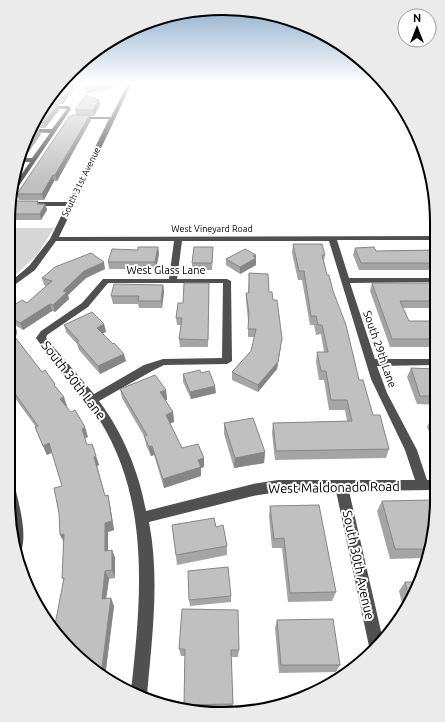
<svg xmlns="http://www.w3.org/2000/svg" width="445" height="722" viewBox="0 0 445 722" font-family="Ubuntu,sans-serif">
<rect width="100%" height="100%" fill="#fff"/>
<path fill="#d7d7d7" d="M 10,228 L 54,228 L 37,255 L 9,281 Z"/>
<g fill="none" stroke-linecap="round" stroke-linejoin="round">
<path fill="#505050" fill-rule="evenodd" d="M 72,83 L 90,83 L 63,86 L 61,85 Z
M 128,83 L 132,83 L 59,237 L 436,236 L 436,240 L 337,240 L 349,278 L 436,278 L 436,282 L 350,283 L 375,359 L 436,359 L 436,365 L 377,366 L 387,393 L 417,450 L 427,480 L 435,480 L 435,490 L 349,491 L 383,640 L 370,651 L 336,491 L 278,492 L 253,496 L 149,522 C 160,579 152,638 147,695 L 146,699 L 131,691 C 141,599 151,502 99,419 C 81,390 55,367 36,338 L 41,331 L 82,303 L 103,279 L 169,279 L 174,241 L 56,241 L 35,270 L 9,289 L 9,283 L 29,266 L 50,239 L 66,206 L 10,206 L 10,202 L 68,202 L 109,119 L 77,119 L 75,118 L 77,117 L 111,117 ZM 182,241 L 329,241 L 371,379 L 405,450 L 415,480 L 278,480 L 253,484 L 146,511 C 139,472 123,433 99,401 L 152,371 L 164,365 L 227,364 L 232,361 L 231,281 L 227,279 L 177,279 ZM 108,283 L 223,283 L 222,358 L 163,359 L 144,365 L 94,394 L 46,338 L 47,335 L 88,307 Z
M 44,106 L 69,106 L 71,109 L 12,196 L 10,197 L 12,188 L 30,162 L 19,162 L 20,158 L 32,158 L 50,133 L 29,132 L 31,129 L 52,129 L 67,109 L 46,108 Z
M 8,478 L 12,479 L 14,483 C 18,500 28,534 21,551 L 17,552 L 8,500 Z"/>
</g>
<path fill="#a5a5a5" d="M 75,86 L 63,104 L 53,105 L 58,105 L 59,110 L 45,128 L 32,128 L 41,134 L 27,154 L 24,156 L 20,157 L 24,141 L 52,92 Z
M 99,100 L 100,105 L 94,116 L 90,116 L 91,120 L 57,181 L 54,181 L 44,200 L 19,200 L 17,194 L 76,115 L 75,110 Z
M 38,201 L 39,204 L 45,204 L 47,210 L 41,220 L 10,220 L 10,205 Z
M 293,244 L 325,255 L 324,261 L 327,275 L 333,291 L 359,380 L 373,415 L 389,449 L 386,458 L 275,460 L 272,433 L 273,423 L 347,421 L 345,410 L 329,410 L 324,380 L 319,380 L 316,362 L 317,352 L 324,352 L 321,334 L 316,335 L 314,325 L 310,325 L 302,280 L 298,280 L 292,253 Z
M 158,247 L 159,254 L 156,269 L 109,269 L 108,262 L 138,250 Z
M 355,248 L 376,251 L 436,250 L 436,269 L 435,269 L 435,270 L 359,270 L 353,255 Z
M 213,254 L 212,270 L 192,270 L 192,263 Z
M 256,255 L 256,265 L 240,274 L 226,265 L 226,259 Z
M 105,269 L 86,278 L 68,295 L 69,299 L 55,312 L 52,311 L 23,330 L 15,325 L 17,332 L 16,338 L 42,372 L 57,388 L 67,406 L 66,407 L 88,437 L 85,438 L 87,445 L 96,456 L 99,465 L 97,466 L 105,496 L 108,495 L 110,505 L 114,530 L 108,532 L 108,550 L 112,550 L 115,558 L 115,578 L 109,579 L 106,598 L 114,606 L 105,677 L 92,670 L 64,581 L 62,578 L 64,542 L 62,486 L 52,453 L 47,455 L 35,427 L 36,427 L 12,394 L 9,395 L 9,323 L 10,323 L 9,322 L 9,308 L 27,303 L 46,286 L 44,285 L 42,278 Z
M 249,273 L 269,292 L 281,345 L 277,369 L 258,392 L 232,380 L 232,372 L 251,351 L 255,337 L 248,337 L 248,321 L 246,300 L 246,293 L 248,293 Z
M 372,283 L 436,283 L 436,305 L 430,305 L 429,308 L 403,308 L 409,321 L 436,321 L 436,347 L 390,347 L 370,291 Z
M 163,285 L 164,292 L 162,308 L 139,308 L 138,304 L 113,304 L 111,296 Z
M 209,290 L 208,347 L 180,347 L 179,339 L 181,325 L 177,325 L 176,318 L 183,303 Z
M 104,324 L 106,332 L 102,333 L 126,361 L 100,374 L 79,350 L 77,344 L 66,332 L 64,325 Z
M 411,368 L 436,369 L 436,405 L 417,404 L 407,377 Z
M 201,373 L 216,393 L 191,399 L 183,382 L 183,374 Z
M 120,389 L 166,390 L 167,400 L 165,400 L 173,412 L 174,422 L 170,423 L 182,448 L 204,458 L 204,467 L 201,468 L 201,476 L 164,488 L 154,455 L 151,456 L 146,445 L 145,438 L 122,398 Z
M 432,416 L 436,416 L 436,448 L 427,427 Z
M 224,423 L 265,452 L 264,463 L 234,468 L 224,434 Z
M 382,501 L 435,527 L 428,553 L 425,558 L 390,559 L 377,511 Z
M 270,506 L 336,592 L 332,601 L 288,602 L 282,548 L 272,548 L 269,516 Z
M 172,525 L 216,527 L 227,546 L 227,555 L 177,565 Z
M 405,582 L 420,582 L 404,611 L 399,591 Z
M 231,596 L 231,602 L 190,606 L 189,600 Z
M 277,620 L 340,665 L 336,672 L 279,673 L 275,628 Z
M 179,649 L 239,650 L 238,657 L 231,657 L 233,704 L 232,710 L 196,711 L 185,709 L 184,705 L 185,656 L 181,656 Z"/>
<path fill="#868686" d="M 73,83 L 75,83 L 75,86 L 63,104 L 62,100 Z
M 110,83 L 113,83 L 110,89 L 87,93 L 86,88 Z
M 99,100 L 100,105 L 94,116 L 93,110 Z
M 58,105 L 59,110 L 45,128 L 44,122 Z
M 90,115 L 91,120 L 57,181 L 55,175 Z
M 39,129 L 41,134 L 27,154 L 24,156 L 22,151 Z
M 53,175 L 54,181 L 44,200 L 42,194 Z
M 45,204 L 47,210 L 41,220 L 40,214 Z
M 158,247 L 159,254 L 156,269 L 155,262 Z
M 256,255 L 256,259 L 256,258 L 256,265 L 240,274 L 240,267 Z
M 104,262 L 105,269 L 86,278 L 68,295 L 69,299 L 55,312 L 53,305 L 63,291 L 84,271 Z
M 163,285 L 164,292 L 162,308 L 161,301 Z
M 50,304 L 52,311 L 23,330 L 20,323 Z
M 14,322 L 17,332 L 14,342 L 11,332 Z
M 104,324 L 106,332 L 98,335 L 97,328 Z
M 282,338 L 277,369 L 258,392 L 258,385 Z
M 124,354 L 126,361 L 100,374 L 98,366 Z
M 9,385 L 12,394 L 9,395 Z
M 215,386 L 216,393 L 191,399 L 190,392 Z
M 166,390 L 167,400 L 161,402 L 160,392 Z
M 64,397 L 67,406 L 63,408 L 60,399 Z
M 173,412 L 174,422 L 167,425 L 166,415 Z
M 85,427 L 88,437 L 85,438 L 82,429 Z
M 49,443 L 53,452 L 47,455 L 43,446 Z
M 152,446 L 154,455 L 151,456 L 149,447 Z
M 265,452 L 264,463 L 234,468 L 235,458 Z
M 96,456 L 99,465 L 97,466 L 108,505 L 94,457 Z
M 204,458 L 204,467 L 201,468 L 201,476 L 164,488 L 163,479 L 198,460 Z
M 108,495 L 110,505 L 114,530 L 108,532 L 108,559 L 105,551 L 105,523 Z
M 64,534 L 65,544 L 60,535 Z
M 112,550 L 115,558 L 115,578 L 112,570 Z
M 105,571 L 109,579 L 105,607 L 102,599 Z
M 111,598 L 114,606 L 105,677 L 101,675 Z"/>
<path fill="#c0c0c0" stroke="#868686" d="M 62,83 L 73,83 L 62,100 L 48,100 L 52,92 Z
M 89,83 L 110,83 L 110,84 L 86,88 Z
M 86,95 L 99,100 L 93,110 L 75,110 Z
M 45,105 L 58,105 L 44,122 L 35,123 Z
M 72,115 L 90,115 L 55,175 L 53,175 L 42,194 L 17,194 L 69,117 Z
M 32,128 L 39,129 L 25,148 L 22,151 L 24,141 Z
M 13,201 L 38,201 L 37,204 L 45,204 L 40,214 L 10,214 L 10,205 Z
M 293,244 L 322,244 L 325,255 L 322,255 L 327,275 L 329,275 L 333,291 L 346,325 L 359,380 L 363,380 L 373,415 L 380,415 L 389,449 L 276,451 L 273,423 L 352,421 L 347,400 L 331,400 L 326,371 L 321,371 L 317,352 L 328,352 L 322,325 L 318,325 L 316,316 L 311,316 L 304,271 L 299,271 Z
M 138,247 L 158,247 L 155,262 L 108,262 L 112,249 L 138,250 Z
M 194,247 L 213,247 L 212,263 L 192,263 Z
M 374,247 L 376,251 L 436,250 L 436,263 L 361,263 L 355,248 Z
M 245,249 L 256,255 L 253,256 L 256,258 L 240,267 L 226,259 Z
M 91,253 L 104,262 L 84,271 L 63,291 L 67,292 L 53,305 L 50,304 L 20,323 L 9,316 L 9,308 L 22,300 L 27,303 L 52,281 L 42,278 L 55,267 Z
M 249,273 L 268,274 L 269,292 L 272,292 L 273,300 L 277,300 L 282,338 L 278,362 L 258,385 L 232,372 L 251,351 L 256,329 L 248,329 L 249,314 L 246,293 L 249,293 Z
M 184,283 L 209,283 L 208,340 L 179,339 L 182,318 L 176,318 L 178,303 L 183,303 Z
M 372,283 L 436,283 L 436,298 L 431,298 L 432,301 L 400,301 L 409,321 L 436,321 L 436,339 L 392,339 Z
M 114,284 L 163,285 L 161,301 L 138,301 L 139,296 L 111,296 Z
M 92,312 L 104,324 L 97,328 L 113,344 L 114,343 L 124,354 L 98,366 L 77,342 L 79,341 L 64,325 Z
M 14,322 L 11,332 L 42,372 L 45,370 L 55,384 L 54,385 L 64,397 L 60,399 L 71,412 L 75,410 L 85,427 L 82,429 L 87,445 L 92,444 L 96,456 L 94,457 L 105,496 L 108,495 L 112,521 L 105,523 L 105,551 L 112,550 L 112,570 L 105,571 L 102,599 L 111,598 L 101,675 L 92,670 L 54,630 L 64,578 L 62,578 L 64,534 L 60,535 L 59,513 L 54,488 L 62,486 L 49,443 L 43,446 L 35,427 L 38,426 L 9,385 L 9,323 Z
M 411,368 L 436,369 L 436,396 L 420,396 Z
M 200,370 L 201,373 L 209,371 L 215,386 L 190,392 L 183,374 Z
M 155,375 L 166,390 L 160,392 L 173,412 L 166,415 L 182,448 L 198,444 L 204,458 L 198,460 L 201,467 L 163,479 L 152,446 L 149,447 L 144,436 L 147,435 L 120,389 Z
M 432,416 L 436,416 L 436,425 Z
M 253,418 L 265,452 L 235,458 L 224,423 Z
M 435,500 L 435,527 L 432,538 L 428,538 L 430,546 L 429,549 L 395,549 L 382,501 Z
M 319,505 L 336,592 L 290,593 L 284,538 L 274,539 L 270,506 Z
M 214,518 L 216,527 L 223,525 L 227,546 L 176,555 L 172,525 Z
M 228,567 L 231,596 L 189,600 L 188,571 Z
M 405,582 L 420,582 L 410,601 Z
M 182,609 L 238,610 L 239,650 L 231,650 L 233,704 L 184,705 L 185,649 L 179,649 Z
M 333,619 L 340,665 L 281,665 L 277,620 Z"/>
<linearGradient id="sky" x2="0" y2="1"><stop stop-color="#8aabca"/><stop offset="0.45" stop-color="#fff"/><stop offset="1" stop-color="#fff" stop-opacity="0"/></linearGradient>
<rect width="445" height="184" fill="url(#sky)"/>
<g text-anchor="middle" stroke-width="4" stroke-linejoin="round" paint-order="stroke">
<g font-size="9" fill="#000" stroke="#fff">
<text transform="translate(81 182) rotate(-64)" y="3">South 31st Avenue</text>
<text x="212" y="232">West Vineyard Road</text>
</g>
<g font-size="11" fill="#000" stroke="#fff">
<text x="166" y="274">West Glass Lane</text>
<text transform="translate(380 349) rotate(71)" y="4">South 29th Lane</text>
</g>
<g font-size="13" fill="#000" stroke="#fff">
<text transform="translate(74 380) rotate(52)" y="5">South 30th Lane</text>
<text transform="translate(334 487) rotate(-1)" y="5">West Maldonado Road</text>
<text transform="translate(359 565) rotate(78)" y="5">South 30th Avenue</text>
</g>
</g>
<path d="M0 0H445V722H0ZM222 15H223A207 207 0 0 1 430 222V500A207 207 0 0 1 223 707H222A207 207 0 0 1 15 500V222A207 207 0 0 1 222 15Z" fill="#ebebeb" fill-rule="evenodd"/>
<path fill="none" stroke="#000" stroke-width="2" d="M222 15H223A207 207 0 0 1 430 222V500A207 207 0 0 1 223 707H222A207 207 0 0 1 15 500V222A207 207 0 0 1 222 15Z"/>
<g transform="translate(417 28)"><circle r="19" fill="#ffffff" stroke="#999999"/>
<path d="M0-3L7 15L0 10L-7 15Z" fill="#000000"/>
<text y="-6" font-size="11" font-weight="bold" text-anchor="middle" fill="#000000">N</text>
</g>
</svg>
